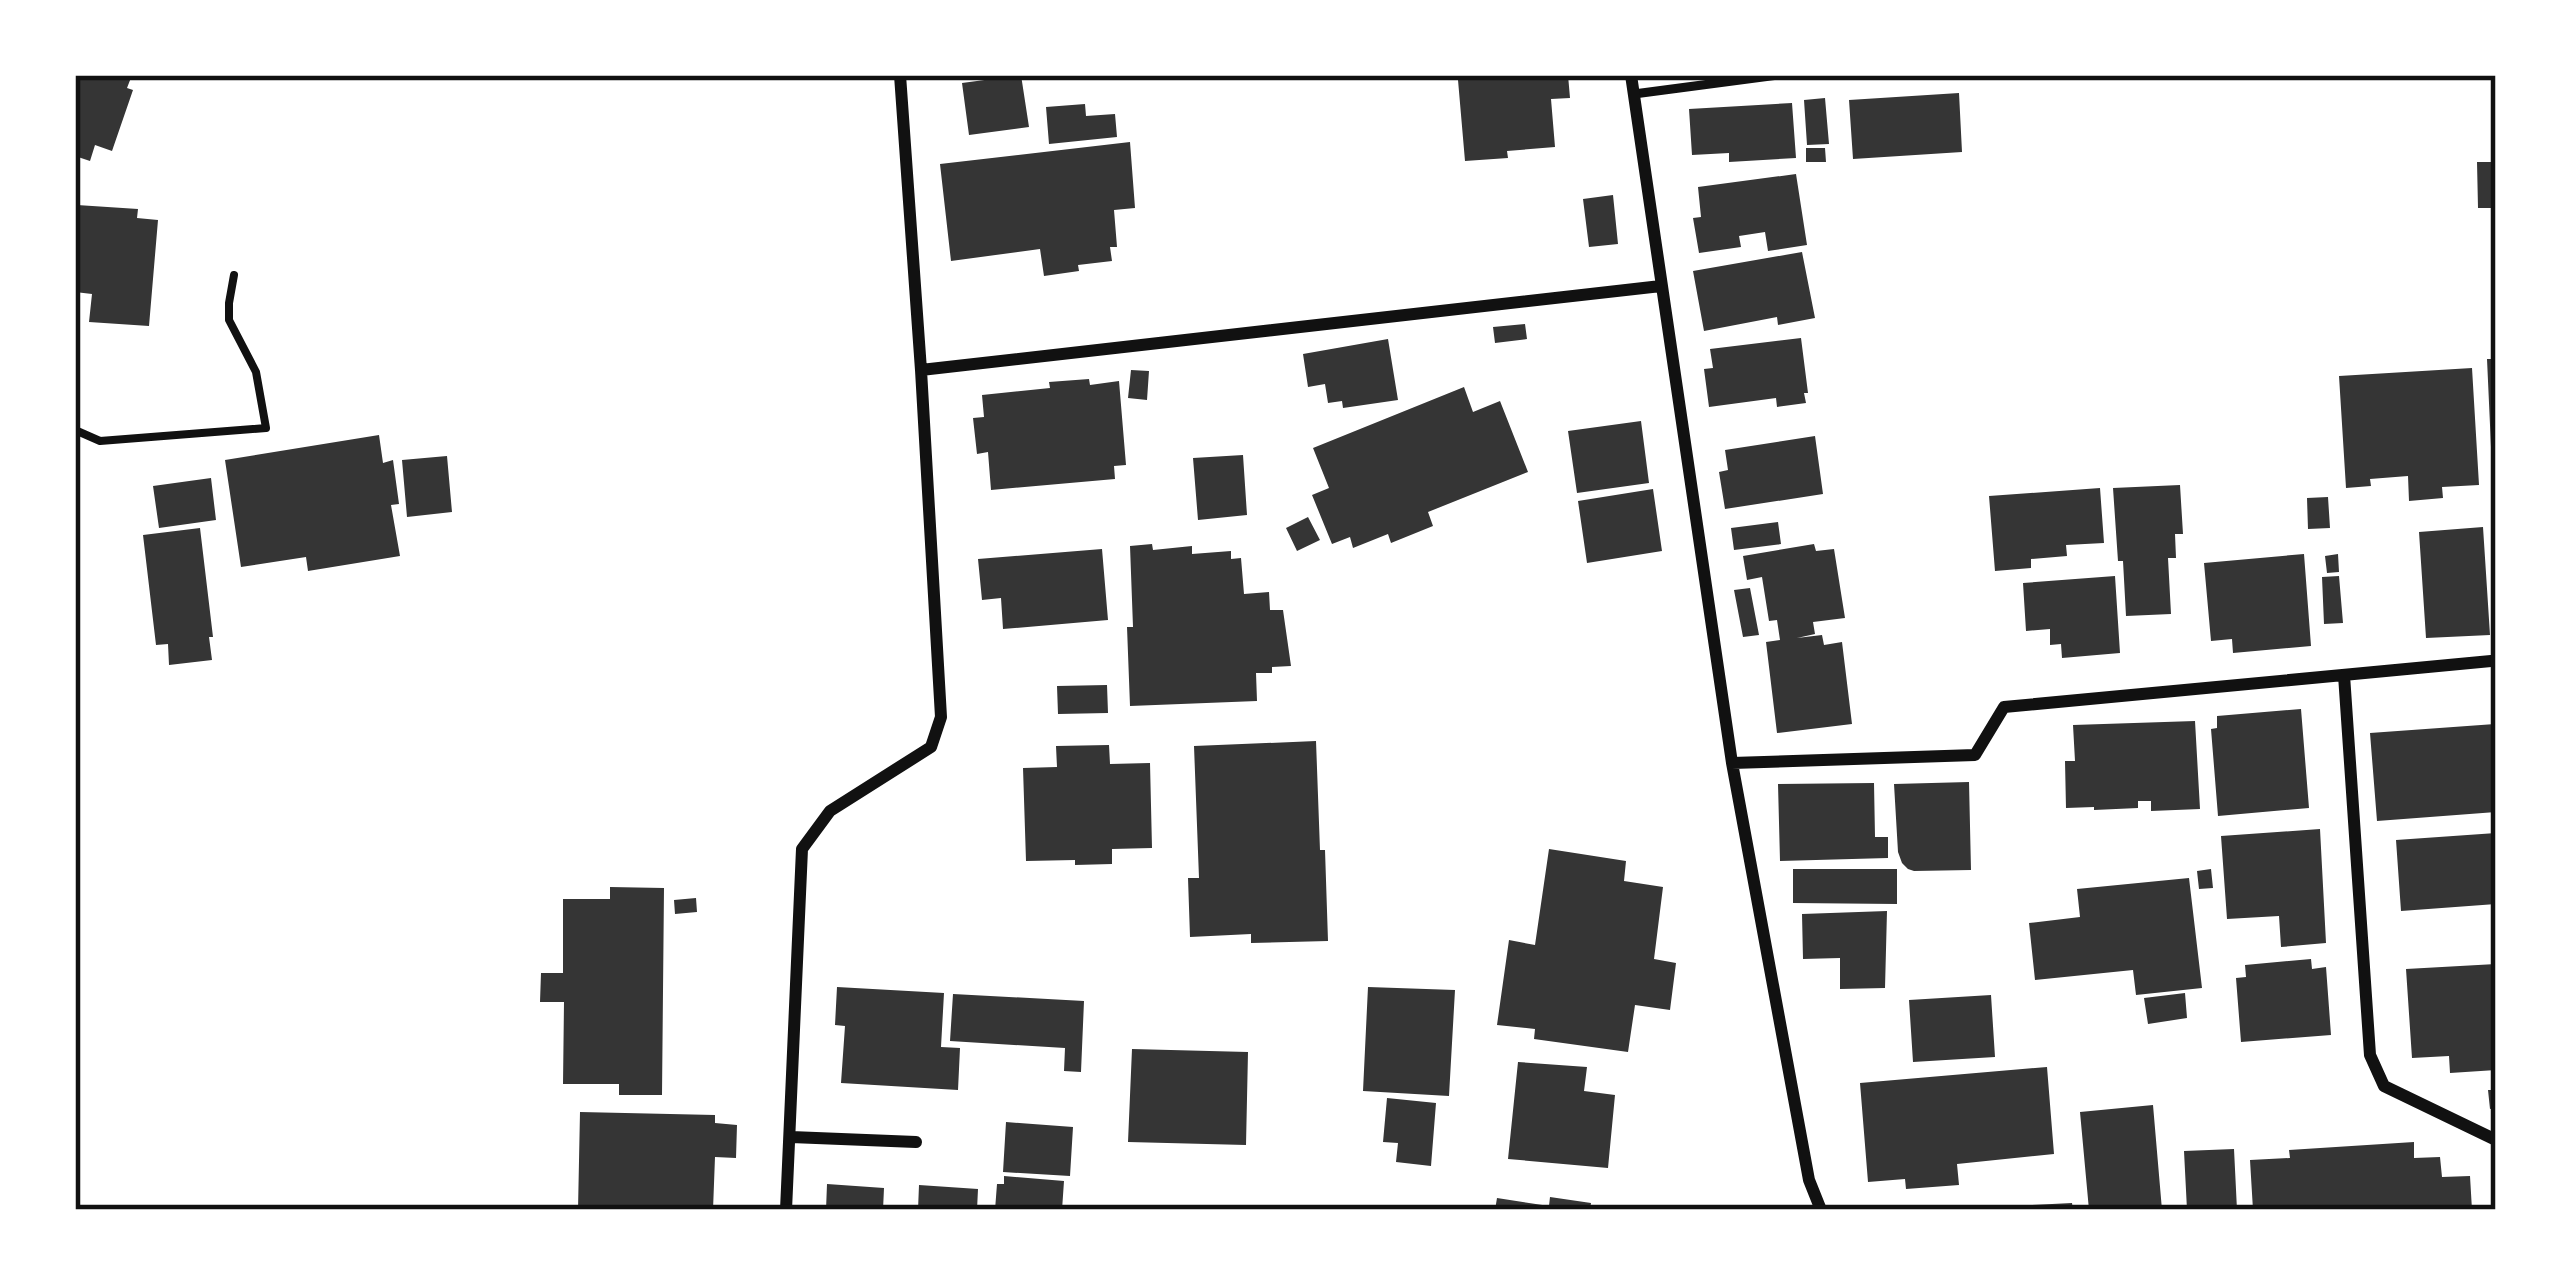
<svg xmlns="http://www.w3.org/2000/svg" width="2571" height="1285" viewBox="0 0 2571 1285" font-family="Signika,sans-serif">
<rect width="100%" height="100%" fill="#fff"/>
<path fill="#353535" d="M 75,75 L 132,75 L 127,88 L 133,90 L 112,151 L 95,145 L 90,161 L 75,156 Z
M 1021,75 L 1029,127 L 969,135 L 962,83 Z
M 1447,75 L 1568,75 L 1570,98 L 1551,99 L 1555,147 L 1507,151 L 1508,158 L 1465,161 L 1458,80 L 1447,80 Z
M 1959,93 L 1962,152 L 1853,159 L 1849,100 Z
M 1825,98 L 1829,144 L 1807,145 L 1804,100 Z
M 1792,103 L 1796,158 L 1729,162 L 1729,153 L 1692,155 L 1689,109 Z
M 1085,104 L 1086,116 L 1115,114 L 1117,137 L 1049,144 L 1046,107 Z
M 1130,142 L 1135,208 L 1114,210 L 1117,247 L 1110,247 L 1112,261 L 1078,265 L 1079,271 L 1044,276 L 1040,249 L 951,261 L 940,164 Z
M 1806,148 L 1825,148 L 1826,162 L 1806,162 Z
M 2477,162 L 2496,162 L 2496,208 L 2478,208 Z
M 1796,174 L 1807,245 L 1768,251 L 1765,232 L 1739,236 L 1741,247 L 1699,253 L 1693,218 L 1701,217 L 1698,187 Z
M 1613,195 L 1618,244 L 1589,247 L 1583,199 Z
M 77,205 L 138,209 L 137,218 L 158,220 L 149,326 L 89,322 L 92,294 L 75,292 Z
M 1802,252 L 1815,318 L 1778,325 L 1777,317 L 1704,331 L 1693,271 Z
M 1525,324 L 1527,339 L 1495,343 L 1493,327 Z
M 1801,338 L 1808,393 L 1804,393 L 1806,403 L 1777,407 L 1776,398 L 1709,407 L 1704,369 L 1713,368 L 1710,349 Z
M 1388,339 L 1398,400 L 1343,408 L 1342,401 L 1328,403 L 1325,384 L 1308,387 L 1303,354 Z
M 2487,359 L 2496,359 L 2496,446 L 2491,447 Z
M 2472,368 L 2479,485 L 2442,487 L 2443,498 L 2409,501 L 2408,476 L 2370,479 L 2371,486 L 2346,488 L 2339,376 Z
M 1131,370 L 1149,371 L 1147,400 L 1128,398 Z
M 1089,379 L 1090,385 L 1119,381 L 1126,465 L 1114,466 L 1115,479 L 991,490 L 988,452 L 977,454 L 973,418 L 984,417 L 982,395 L 1050,388 L 1049,382 Z
M 1464,387 L 1473,412 L 1500,401 L 1528,472 L 1428,512 L 1433,526 L 1391,543 L 1388,534 L 1353,548 L 1350,537 L 1332,544 L 1312,495 L 1329,488 L 1313,448 Z
M 1641,421 L 1649,483 L 1577,493 L 1568,431 Z
M 379,435 L 383,463 L 393,460 L 399,504 L 391,505 L 400,556 L 308,571 L 306,557 L 241,567 L 225,460 Z
M 1815,436 L 1823,494 L 1725,509 L 1719,472 L 1728,470 L 1725,450 Z
M 1243,455 L 1247,515 L 1198,520 L 1193,458 Z
M 447,456 L 452,512 L 407,517 L 402,460 Z
M 211,478 L 216,520 L 159,528 L 153,486 Z
M 2180,485 L 2183,534 L 2175,534 L 2176,558 L 2168,558 L 2171,614 L 2126,616 L 2123,561 L 2118,561 L 2113,488 Z
M 2100,488 L 2104,543 L 2066,545 L 2067,556 L 2031,559 L 2031,568 L 1995,571 L 1989,496 Z
M 1653,489 L 1662,551 L 1587,563 L 1578,501 Z
M 2328,497 L 2330,528 L 2308,529 L 2307,498 Z
M 1308,517 L 1320,540 L 1297,551 L 1286,528 Z
M 1778,522 L 1781,544 L 1734,550 L 1731,528 Z
M 2483,527 L 2490,635 L 2426,638 L 2419,532 Z
M 200,528 L 213,637 L 209,637 L 212,660 L 169,665 L 168,644 L 156,645 L 143,535 Z
M 1152,544 L 1153,550 L 1192,546 L 1192,554 L 1231,551 L 1231,559 L 1241,558 L 1244,594 L 1269,592 L 1270,610 L 1283,610 L 1291,666 L 1272,667 L 1272,673 L 1256,673 L 1257,701 L 1130,706 L 1127,627 L 1133,627 L 1130,546 Z
M 1814,544 L 1816,551 L 1834,549 L 1845,618 L 1813,622 L 1815,634 L 1797,638 L 1822,635 L 1824,645 L 1842,642 L 1852,724 L 1777,733 L 1766,642 L 1780,640 L 1777,620 L 1769,621 L 1762,577 L 1747,580 L 1743,556 Z
M 1102,549 L 1108,620 L 1003,629 L 1001,598 L 982,600 L 978,559 Z
M 2304,554 L 2311,646 L 2233,653 L 2232,639 L 2211,641 L 2204,563 Z
M 2338,554 L 2339,572 L 2327,573 L 2325,556 Z
M 2115,576 L 2120,653 L 2062,658 L 2061,644 L 2050,645 L 2050,629 L 2026,631 L 2023,583 Z
M 2339,576 L 2343,623 L 2324,624 L 2322,577 Z
M 1750,588 L 1759,635 L 1743,637 L 1734,590 Z
M 1107,685 L 1108,713 L 1058,714 L 1057,686 Z
M 2301,709 L 2309,808 L 2218,816 L 2211,729 L 2217,728 L 2217,716 Z
M 2195,721 L 2200,809 L 2151,811 L 2151,801 L 2138,801 L 2138,808 L 2094,810 L 2094,807 L 2066,808 L 2065,761 L 2075,761 L 2073,725 Z
M 2495,724 L 2496,812 L 2377,821 L 2370,733 Z
M 1316,741 L 1320,850 L 1325,850 L 1328,941 L 1251,943 L 1251,934 L 1190,937 L 1188,878 L 1199,878 L 1194,746 Z
M 1109,745 L 1110,764 L 1150,763 L 1152,848 L 1112,849 L 1112,864 L 1075,865 L 1075,860 L 1026,861 L 1023,768 L 1057,767 L 1056,746 Z
M 1969,782 L 1971,870 L 1914,871 L 1908,869 L 1902,863 L 1898,852 L 1894,784 Z
M 1874,783 L 1875,837 L 1888,837 L 1888,858 L 1780,861 L 1778,784 Z
M 2320,829 L 2326,943 L 2281,947 L 2279,916 L 2227,919 L 2221,836 Z
M 2496,833 L 2496,904 L 2401,911 L 2396,840 Z
M 1549,849 L 1626,861 L 1624,881 L 1663,887 L 1654,959 L 1676,963 L 1670,1010 L 1635,1005 L 1628,1052 L 1534,1039 L 1535,1029 L 1497,1025 L 1509,940 L 1535,945 Z
M 1793,869 L 1897,869 L 1897,904 L 1793,903 Z
M 2211,869 L 2213,888 L 2199,889 L 2197,871 Z
M 2189,878 L 2202,988 L 2136,995 L 2133,970 L 2035,980 L 2029,923 L 2080,917 L 2077,889 Z
M 610,887 L 664,888 L 662,1095 L 619,1095 L 619,1084 L 563,1084 L 564,1002 L 540,1002 L 541,973 L 563,973 L 563,899 L 610,899 Z
M 696,898 L 697,912 L 675,914 L 674,900 Z
M 1887,911 L 1885,988 L 1840,989 L 1840,958 L 1803,959 L 1802,914 Z
M 2311,959 L 2312,969 L 2326,967 L 2331,1035 L 2241,1042 L 2236,978 L 2246,977 L 2245,965 Z
M 2496,964 L 2496,1070 L 2450,1073 L 2449,1056 L 2412,1058 L 2406,969 Z
M 837,987 L 944,993 L 941,1047 L 960,1048 L 958,1090 L 841,1083 L 845,1026 L 835,1025 Z
M 1368,987 L 1455,990 L 1449,1096 L 1363,1091 Z
M 2185,993 L 2187,1018 L 2148,1024 L 2144,998 Z
M 953,994 L 1084,1001 L 1081,1072 L 1064,1071 L 1065,1048 L 950,1041 Z
M 1991,995 L 1995,1057 L 1913,1062 L 1909,1000 Z
M 1132,1049 L 1248,1052 L 1246,1145 L 1128,1142 Z
M 1518,1062 L 1587,1067 L 1584,1091 L 1615,1095 L 1608,1168 L 1508,1159 Z
M 2047,1067 L 2054,1154 L 1957,1164 L 1959,1185 L 1906,1189 L 1905,1179 L 1868,1182 L 1860,1083 Z
M 2488,1090 L 2496,1090 L 2496,1108 L 2490,1109 Z
M 1387,1098 L 1436,1103 L 1431,1166 L 1396,1162 L 1398,1143 L 1383,1142 Z
M 2153,1105 L 2162,1210 L 2089,1210 L 2080,1112 Z
M 580,1112 L 715,1115 L 715,1123 L 737,1125 L 736,1158 L 715,1157 L 713,1210 L 578,1210 Z
M 1006,1122 L 1073,1127 L 1070,1176 L 1003,1172 Z
M 2414,1142 L 2414,1158 L 2440,1157 L 2442,1177 L 2470,1176 L 2472,1210 L 2253,1210 L 2250,1160 L 2290,1158 L 2289,1150 Z
M 2234,1149 L 2237,1210 L 2187,1210 L 2184,1151 Z
M 1004,1176 L 1064,1181 L 1062,1210 L 995,1210 L 997,1184 L 1004,1184 Z
M 827,1184 L 884,1188 L 883,1210 L 826,1210 Z
M 919,1185 L 978,1189 L 977,1210 L 918,1210 Z
M 1550,1197 L 1591,1203 L 1590,1210 L 1495,1210 L 1497,1198 L 1549,1206 Z
M 2072,1203 L 2073,1210 L 2014,1210 L 2014,1206 Z"/>
<g fill="none" stroke-linecap="round" stroke-linejoin="round">
<path stroke="#111" stroke-width="8" d="M 75,430 L 100,441 L 266,428 L 256,372 L 229,320 L 229,303 L 234,275"/>
<path stroke="#111" stroke-width="9" d="M 1634,94 L 1778,75"/>
<path stroke="#111" stroke-width="12" d="M 900,75 L 921,370
M 1631,75 L 1732,763 L 1809,1180 L 1821,1210
M 2344,675 L 2370,1055 L 2384,1086 L 2496,1140
M 1732,763 L 1975,755 L 2004,707 L 2491,661
M 791,1137 L 916,1142
M 786,1210 L 802,849 L 830,811 L 931,747 L 941,717 L 921,370 L 1661,286"/>
</g>
<rect width="2571" height="1285" fill="none" stroke="#ffffff" stroke-width="156"/>
<rect x="78" y="78" width="2415" height="1129" fill="none" stroke="#111" stroke-width="4.5"/>
</svg>
